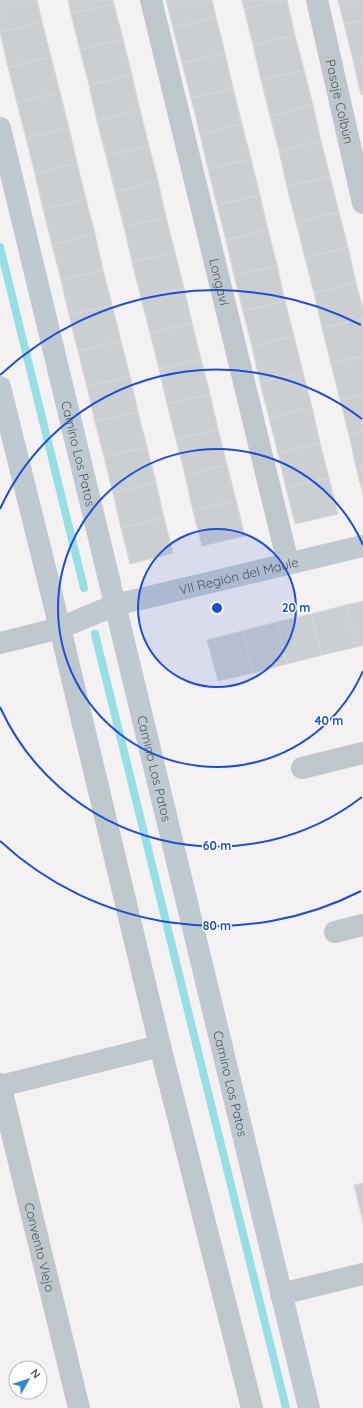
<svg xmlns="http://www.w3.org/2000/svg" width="363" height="1408" viewBox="0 0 363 1408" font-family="Quicksand,sans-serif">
<rect width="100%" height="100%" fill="#f3f1f1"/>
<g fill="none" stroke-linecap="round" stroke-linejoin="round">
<path stroke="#96dfe4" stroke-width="8" d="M 0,247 L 84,588
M 95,634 L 286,1408"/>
</g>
<path fill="#cbcfd2" stroke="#d6d8dc" d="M 0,0 L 37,0 L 42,22 L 0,32 Z
M 68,0 L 113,0 L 114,4 L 71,14 Z
M 166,0 L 212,0 L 216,17 L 173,28 Z
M 242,0 L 283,0 L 244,9 Z
M 283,0 L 287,0 L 295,35 L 253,45 L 244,9 Z
M 338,0 L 363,0 L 363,20 L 344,24 Z
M 114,4 L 123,39 L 80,50 L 71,14 Z
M 216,17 L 225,53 L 182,63 L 173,28 Z
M 363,20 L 363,57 L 353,60 L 344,24 Z
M 42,22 L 51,57 L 8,67 L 0,32 Z
M 295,35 L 304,70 L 261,80 L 253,45 Z
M 123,39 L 132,75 L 89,85 L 80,50 Z
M 225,53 L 233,88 L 191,98 L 182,63 Z
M 51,57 L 60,92 L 17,103 L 8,67 Z
M 363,57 L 363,95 L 361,95 L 353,60 Z
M 304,70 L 313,105 L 270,116 L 261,80 Z
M 132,75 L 140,110 L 97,121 L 89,85 Z
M 233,88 L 242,124 L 200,134 L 191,98 Z
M 60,92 L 69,128 L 26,138 L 17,103 Z
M 313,105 L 321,141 L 279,151 L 270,116 Z
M 140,110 L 149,146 L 106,156 L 97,121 Z
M 242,124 L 251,159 L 208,169 L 200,134 Z
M 69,128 L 77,163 L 35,174 L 26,138 Z
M 321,141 L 330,176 L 287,187 L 279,151 Z
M 149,146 L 158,181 L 115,192 L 106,156 Z
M 251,159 L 260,195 L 217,205 L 208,169 Z
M 77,163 L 86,199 L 43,209 L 35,174 Z
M 330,176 L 339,212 L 296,222 L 287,187 Z
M 158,181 L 166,217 L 124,227 L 115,192 Z
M 260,195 L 268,230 L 226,240 L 217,205 Z
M 86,199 L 95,234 L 52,245 L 43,209 Z
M 339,212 L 348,247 L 305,258 L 296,222 Z
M 166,217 L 175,252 L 132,262 L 124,227 Z
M 268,230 L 277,265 L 234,276 L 226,240 Z
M 95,234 L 103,270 L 61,280 L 52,245 Z
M 348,247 L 356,283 L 314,293 L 305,258 Z
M 175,252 L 184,288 L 141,298 L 132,262 Z
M 277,265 L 285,301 L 243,311 L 234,276 Z
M 103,270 L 112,305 L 69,315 L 61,280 Z
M 356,283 L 363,309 L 363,319 L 322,328 L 314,293 Z
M 184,288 L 192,323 L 150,333 L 141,298 Z
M 285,301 L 294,336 L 252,347 L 243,311 Z
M 112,305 L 121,341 L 78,351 L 69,315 Z
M 363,319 L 363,356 L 331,364 L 322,328 Z
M 192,323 L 201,359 L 159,369 L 150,333 Z
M 294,336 L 303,372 L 260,382 L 252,347 Z
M 121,341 L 130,376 L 87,387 L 78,351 Z
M 363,356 L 363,394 L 340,400 L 331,364 Z
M 201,359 L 210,394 L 167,404 L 159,369 Z
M 303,372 L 312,407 L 269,418 L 260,382 Z
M 130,376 L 138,412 L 95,422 L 87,387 Z
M 210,394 L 218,429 L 176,440 L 167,404 Z
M 363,394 L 363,431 L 349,435 L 340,400 Z
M 312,407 L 320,443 L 278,453 L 269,418 Z
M 138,412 L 147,447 L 104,457 L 95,422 Z
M 218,429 L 227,465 L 185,475 L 176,440 Z
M 363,431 L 363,469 L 357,471 L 349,435 Z
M 320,443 L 329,478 L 286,488 L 278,453 Z
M 147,447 L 156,482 L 113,493 L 104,457 Z
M 227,465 L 236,500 L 193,511 L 185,475 Z
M 363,469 L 363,495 L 357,471 Z
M 329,478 L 338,514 L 295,524 L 286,488 Z
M 156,482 L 164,518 L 121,528 L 113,493 Z
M 236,500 L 245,536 L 202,546 L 193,511 Z
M 164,518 L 173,553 L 130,564 L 121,528 Z
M 363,601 L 363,645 L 357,647 L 346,605 Z
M 346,605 L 357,647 L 322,655 L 311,614 Z
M 311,614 L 322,655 L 287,664 L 277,622 Z
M 277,622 L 287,664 L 253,673 L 242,631 Z
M 242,631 L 253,673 L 218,681 L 207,640 Z
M 363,1183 L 363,1222 L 354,1185 Z"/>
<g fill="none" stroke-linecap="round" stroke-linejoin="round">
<g stroke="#bec7cc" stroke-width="22">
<path id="s1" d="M 151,0 L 288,563"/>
<path id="s2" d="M 317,0 L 363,203"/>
<path d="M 0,643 L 60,628 L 160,1046 L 252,1408"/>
<path d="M 302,768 L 363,753"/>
<path d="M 335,932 L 363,925"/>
<path id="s3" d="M 0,1084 L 79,1408"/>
<path d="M 0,1086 L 160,1046"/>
<path d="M 281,1294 L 363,1274"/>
</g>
<g stroke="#bfcad0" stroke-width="22">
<path id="s4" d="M 0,128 L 309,1408"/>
<path id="s5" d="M 0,387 L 60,628 L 115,605 L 363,546"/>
</g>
</g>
<circle cx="217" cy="608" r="79" fill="#1d4ed8" fill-opacity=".12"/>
<g fill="none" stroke="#1d4ed8" stroke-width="2">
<circle cx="217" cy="608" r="79"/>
<path d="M363 671A159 159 0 1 1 363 545"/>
<path d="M362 797A238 238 0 0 1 0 707M0 509A238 238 0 0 1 362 419"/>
<path d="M361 891A318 318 0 0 1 0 841M0 375A318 318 0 0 1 361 325"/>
</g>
<g text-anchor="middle" stroke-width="3" stroke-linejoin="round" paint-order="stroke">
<g font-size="13" fill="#4b575d" stroke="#fff">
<text dy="5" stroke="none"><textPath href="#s2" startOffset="104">Pasaje Colbún</textPath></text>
<text dy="5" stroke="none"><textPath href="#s1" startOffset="290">Longaví</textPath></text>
<text dy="5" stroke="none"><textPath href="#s4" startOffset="335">Camino Los Patos</textPath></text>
<text dy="5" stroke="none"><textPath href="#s5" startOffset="435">VII Región del Maule</textPath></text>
<text dy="5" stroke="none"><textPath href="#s4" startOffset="659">Camino Los Patos</textPath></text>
<text dy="5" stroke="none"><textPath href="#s4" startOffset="983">Camino Los Patos</textPath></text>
<text dy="5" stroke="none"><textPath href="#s3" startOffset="168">Convento Viejo</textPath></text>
</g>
</g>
<circle cx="217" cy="608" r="6" fill="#1d4ed8" stroke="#fff" stroke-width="2"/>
<g font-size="12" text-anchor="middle" font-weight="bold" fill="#1d4ed8" stroke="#fff" stroke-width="3" stroke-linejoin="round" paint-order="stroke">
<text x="296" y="612">20 m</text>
<text x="329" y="725">40 m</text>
<text x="217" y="850">60 m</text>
<text x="217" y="930">80 m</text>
</g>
<g transform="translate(28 1380) rotate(51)"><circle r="19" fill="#ffffff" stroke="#b7bcbe"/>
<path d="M0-3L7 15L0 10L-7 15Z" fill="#2b8bd3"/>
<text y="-6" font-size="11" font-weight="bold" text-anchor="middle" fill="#4b575d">N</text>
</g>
</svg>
